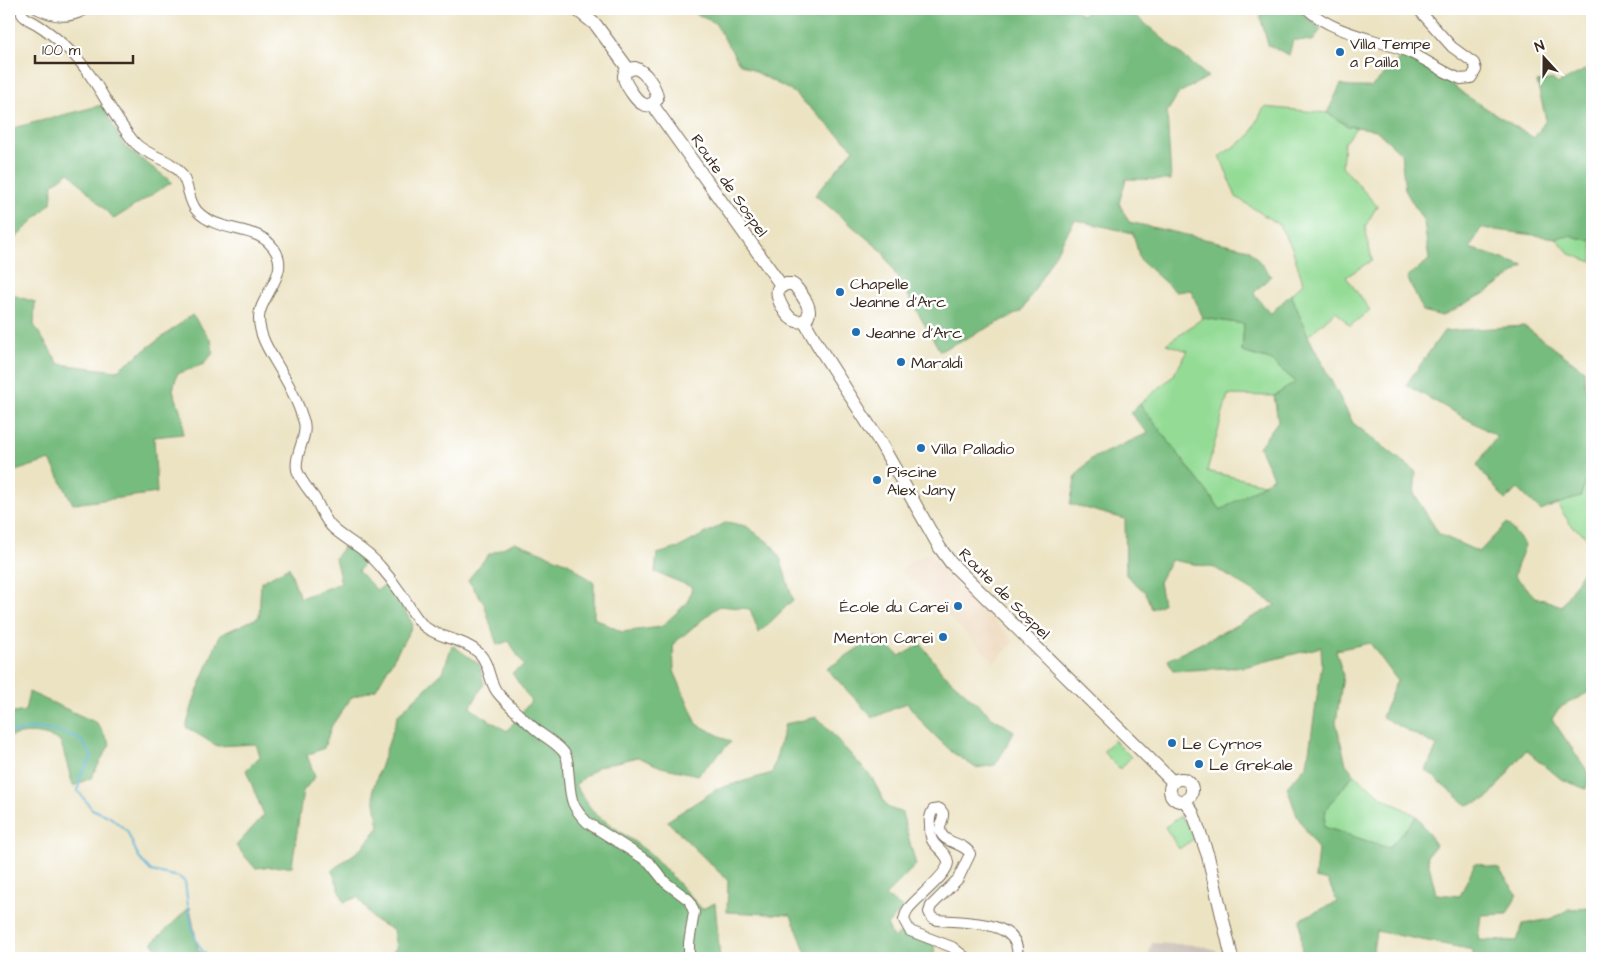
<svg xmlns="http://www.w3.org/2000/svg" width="1601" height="967" viewBox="0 0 1601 967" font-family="'Architects Daughter',sans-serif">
<rect width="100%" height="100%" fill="#fff"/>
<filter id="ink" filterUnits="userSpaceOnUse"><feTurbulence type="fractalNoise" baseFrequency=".02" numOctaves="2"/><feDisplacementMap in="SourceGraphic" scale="10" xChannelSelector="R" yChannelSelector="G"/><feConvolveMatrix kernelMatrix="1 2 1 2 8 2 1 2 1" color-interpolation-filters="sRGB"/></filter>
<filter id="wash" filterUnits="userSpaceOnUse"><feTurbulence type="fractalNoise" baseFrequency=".0096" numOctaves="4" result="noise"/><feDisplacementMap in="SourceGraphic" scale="20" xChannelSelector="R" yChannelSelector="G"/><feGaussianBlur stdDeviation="1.12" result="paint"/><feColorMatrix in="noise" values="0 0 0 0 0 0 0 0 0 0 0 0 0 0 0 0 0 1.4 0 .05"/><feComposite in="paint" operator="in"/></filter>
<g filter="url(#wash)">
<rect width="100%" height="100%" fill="#ece3c3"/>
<path fill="#edd7bb" d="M 931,552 L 943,572 L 1014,641 L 995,662 L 901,571 L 913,560 Z"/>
<path fill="#ccc2b9" d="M 1152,943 L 1199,945 L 1216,950 L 1218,958 L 1151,958 L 1149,952 Z"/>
<path fill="#94dc96" stroke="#68835a" d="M 1264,107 L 1327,113 L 1348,126 L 1357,127 L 1344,143 L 1342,166 L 1377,206 L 1365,227 L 1372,260 L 1346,277 L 1370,310 L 1350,326 L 1336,311 L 1308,336 L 1291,294 L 1303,283 L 1292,248 L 1279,225 L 1236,197 L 1220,156 L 1250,136 Z
M 1571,236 L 1592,241 L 1592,262 L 1570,254 L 1556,238 Z
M 1203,318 L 1244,324 L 1242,352 L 1270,360 L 1297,382 L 1274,396 L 1228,395 L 1207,471 L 1264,484 L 1221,510 L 1140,404 L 1173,376 L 1188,351 L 1166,344 Z
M 1592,466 L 1592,541 L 1571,525 L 1557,504 L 1580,497 Z
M 1114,740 L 1131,757 L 1120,769 L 1103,752 Z
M 1354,774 L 1383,798 L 1417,816 L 1389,848 L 1324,827 L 1326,809 Z
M 1181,816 L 1195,838 L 1179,849 L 1165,827 Z"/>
<path fill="#77bc7f" stroke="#59734e" d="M 686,9 L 1075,9 L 1082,15 L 1089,9 L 1128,9 L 1208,77 L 1179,93 L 1167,112 L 1171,180 L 1126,179 L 1119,203 L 1129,222 L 1249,249 L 1271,276 L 1254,293 L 1270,314 L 1291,294 L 1308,336 L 1353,423 L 1416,472 L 1414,494 L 1439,534 L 1479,552 L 1507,523 L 1525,545 L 1514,575 L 1535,597 L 1562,606 L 1582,572 L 1592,580 L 1592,684 L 1591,691 L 1559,708 L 1552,719 L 1590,775 L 1586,789 L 1561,779 L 1526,750 L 1487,799 L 1467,805 L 1426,770 L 1437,746 L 1382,717 L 1397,680 L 1370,643 L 1336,650 L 1343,676 L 1336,722 L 1346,764 L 1354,774 L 1326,809 L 1324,827 L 1389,848 L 1417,816 L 1436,845 L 1427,856 L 1436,894 L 1460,896 L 1475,863 L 1499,869 L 1517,894 L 1507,914 L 1481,915 L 1478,940 L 1517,941 L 1523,924 L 1551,919 L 1569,909 L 1592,908 L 1592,958 L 1473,958 L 1473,950 L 1376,931 L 1372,958 L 1302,958 L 1300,919 L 1337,902 L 1328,881 L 1315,878 L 1318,849 L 1297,816 L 1287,787 L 1307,765 L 1322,664 L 1321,647 L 1244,667 L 1173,671 L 1168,660 L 1276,605 L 1215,568 L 1171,560 L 1159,582 L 1163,604 L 1152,609 L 1145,592 L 1126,575 L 1125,519 L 1070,504 L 1076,475 L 1091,459 L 1148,433 L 1130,413 L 1140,404 L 1221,510 L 1264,484 L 1273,477 L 1259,447 L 1278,421 L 1274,396 L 1296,382 L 1270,360 L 1242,352 L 1244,324 L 1203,318 L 1191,290 L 1176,292 L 1140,260 L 1133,233 L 1075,220 L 1022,311 L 940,351 L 882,251 L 815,195 L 854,149 L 793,92 L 739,63 L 715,23 Z
M 1263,9 L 1296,9 L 1321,29 L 1313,41 L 1293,40 L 1289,55 L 1268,45 L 1260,16 Z
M 1403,56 L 1442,76 L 1465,95 L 1534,138 L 1546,120 L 1537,82 L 1552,79 L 1558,84 L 1592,66 L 1592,241 L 1571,236 L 1556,238 L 1481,228 L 1470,248 L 1524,266 L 1491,290 L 1442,316 L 1423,311 L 1407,277 L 1429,260 L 1424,222 L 1405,190 L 1401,153 L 1376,130 L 1348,126 L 1327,113 L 1341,84 L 1350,87 L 1371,87 Z
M 102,105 L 124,146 L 172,182 L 114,219 L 69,172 L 53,184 L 51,203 L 9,245 L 9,129 Z
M 9,294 L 35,302 L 34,325 L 59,364 L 116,371 L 192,315 L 211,340 L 213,353 L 204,364 L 177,374 L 173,390 L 183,418 L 183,434 L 154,437 L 157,493 L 73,504 L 50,460 L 9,473 Z
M 1524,326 L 1584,370 L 1585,384 L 1590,405 L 1589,437 L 1592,452 L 1592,466 L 1580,497 L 1557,504 L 1541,511 L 1518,489 L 1505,500 L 1477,465 L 1497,436 L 1406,385 L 1444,331 Z
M 727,522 L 746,526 L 772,545 L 780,558 L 793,600 L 759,633 L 750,609 L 719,606 L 673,644 L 674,671 L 697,724 L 731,742 L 698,775 L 661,767 L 638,757 L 597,767 L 575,785 L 594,813 L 651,854 L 702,909 L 715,903 L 720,958 L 388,958 L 396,948 L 393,930 L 374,920 L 358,897 L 344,902 L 332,870 L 362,848 L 379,827 L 373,789 L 398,715 L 443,672 L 452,645 L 479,664 L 484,684 L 470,708 L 507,731 L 531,701 L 512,673 L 524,666 L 509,641 L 497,645 L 484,604 L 468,580 L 488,555 L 515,542 L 568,563 L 594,583 L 594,618 L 622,632 L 661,627 L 688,602 L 692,587 L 655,572 L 657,554 L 678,548 Z
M 347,543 L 366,561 L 358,571 L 377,590 L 389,583 L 413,625 L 376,689 L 352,697 L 332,725 L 324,748 L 307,755 L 315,777 L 303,791 L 292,866 L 255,868 L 236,846 L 264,815 L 246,770 L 260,756 L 256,744 L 217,746 L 186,727 L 195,697 L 220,635 L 259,617 L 261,582 L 289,567 L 300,598 L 341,583 L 335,558 Z
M 876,636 L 900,656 L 921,644 L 942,672 L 992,717 L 1014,731 L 1008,744 L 995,765 L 976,768 L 952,752 L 926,727 L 907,703 L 873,718 L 827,669 Z
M 29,692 L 97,723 L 110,744 L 91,778 L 73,786 L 61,742 C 45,732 26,731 9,737 L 9,714 L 25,711 Z
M 817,717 L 872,778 L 887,807 L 902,813 L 916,865 L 885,896 L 903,908 L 887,925 L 893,938 L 905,931 L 934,943 L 935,958 L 808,958 L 791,915 L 727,912 L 728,881 L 667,821 L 717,789 L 772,773 L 785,724 Z
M 190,907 L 198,950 L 207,958 L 167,958 L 152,943 Z"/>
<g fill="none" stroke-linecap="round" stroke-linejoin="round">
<path stroke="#57b0d4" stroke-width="2" d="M 588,9 L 598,20
M 9,732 L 38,728 L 67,734 L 80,739 L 92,756 L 80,776 L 78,791 L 92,809 L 110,817 L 127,831 L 139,858 L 151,871 L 179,877 L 185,882 C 188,902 190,950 212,958"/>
</g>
</g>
<g filter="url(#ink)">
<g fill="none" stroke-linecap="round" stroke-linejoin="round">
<defs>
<path id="minor" d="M 22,9 C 22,10 21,12 22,14 C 24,18 31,21 35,23 C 49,31 62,43 73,54 C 98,80 111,115 135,143 C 147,156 169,158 180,172 C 190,184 187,200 197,211 C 216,232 254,226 270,244 C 296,270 259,295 259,318 C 259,339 273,356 282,373 C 291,388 299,406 304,422 C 308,438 294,453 297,470 C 300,480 308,489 314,497 C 321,508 324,521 334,529 C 349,542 367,550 380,566 C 387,574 394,583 400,592 C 408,603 414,618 425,627 C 441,639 464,639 479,653 C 490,664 488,680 497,692 C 509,707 525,720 540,733 C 548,739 559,745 565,754 C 568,759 568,764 568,769 C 571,795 568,804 588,823 L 649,862 L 665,882 L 689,900 L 694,912 L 689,943 L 689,958
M 38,9 C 54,17 69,19 86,9
M 1307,9 C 1333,33 1373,38 1406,51 C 1425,58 1441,72 1461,79 L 1471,78 L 1476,70 L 1474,63 L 1452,47 L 1418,9
M 966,958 L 952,947 L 910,931 L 904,920 C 905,916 906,912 908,909 C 916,898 949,874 948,862 C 947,853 936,848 932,840 C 930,836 930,830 930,825 C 929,819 930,815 933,810 L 940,809 L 943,813 C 944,819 940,824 940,829 C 941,844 965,842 970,854 L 958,879 L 931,906 L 929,912 L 932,918 L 938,920 C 964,923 1023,919 1017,958"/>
<path id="major" d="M 576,9 L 596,25 L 629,70
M 635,68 C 645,71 657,88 657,99 C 648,112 638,102 632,93 C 625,83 617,71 635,68 Z
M 652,104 L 781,285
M 786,284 L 792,284 L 795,286 C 801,294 814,308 807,318 C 804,321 800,322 796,321 C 787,319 775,298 778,289 Z
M 804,321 L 819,347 L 881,444 L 940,548 L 951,563 L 1173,782
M1170 790a11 11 0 1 1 22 0a11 11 0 1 1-22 0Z
M 1185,801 L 1193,813 L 1208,856 L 1232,958"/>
</defs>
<use href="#minor" stroke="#796b58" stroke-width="12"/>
<use href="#major" stroke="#796b58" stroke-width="14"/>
<use href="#minor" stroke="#fff" stroke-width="10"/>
<use href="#major" stroke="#fff" stroke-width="12"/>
</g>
</g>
<g fill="#1f6fb2" stroke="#fff" stroke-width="2">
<circle cx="1340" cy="52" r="5"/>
<circle cx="840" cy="292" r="5"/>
<circle cx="856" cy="332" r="5"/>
<circle cx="901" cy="362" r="5"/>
<circle cx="921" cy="448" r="5"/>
<circle cx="877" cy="480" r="5"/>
<circle cx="958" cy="606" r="5"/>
<circle cx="943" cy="637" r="5"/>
<circle cx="1172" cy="743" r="5"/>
<circle cx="1199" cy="764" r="5"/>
</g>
<g text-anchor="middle" stroke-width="5" stroke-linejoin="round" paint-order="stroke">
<g font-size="16" fill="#3b2a1e" stroke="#fff" text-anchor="start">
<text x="1350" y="49">Villa Tempe<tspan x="1350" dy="18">a Pailla</tspan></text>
<text x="850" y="289">Chapelle<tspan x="850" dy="18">Jeanne d'Arc</tspan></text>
<text x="866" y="338">Jeanne d'Arc</text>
<text x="911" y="368">Maraldi</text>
<text x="931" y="454">Villa Palladio</text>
<text x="887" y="477">Piscine<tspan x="887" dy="18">Alex Jany</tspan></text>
<text x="948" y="612" text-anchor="end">École du Careï</text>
<text x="933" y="643" text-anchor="end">Menton Carei</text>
<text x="1182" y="749">Le Cyrnos</text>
<text x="1209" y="770">Le Grekale</text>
</g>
<g font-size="16" fill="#3b2a1e" stroke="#fff">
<text transform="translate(730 185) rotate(55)" y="6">Route de Sospel</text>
<text transform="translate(1005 593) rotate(45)" y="6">Route de Sospel</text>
</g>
</g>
<rect width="1601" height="967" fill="none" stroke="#fff" stroke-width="30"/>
<g transform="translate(1544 58) rotate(339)" stroke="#ffffff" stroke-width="4" paint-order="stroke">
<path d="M0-4L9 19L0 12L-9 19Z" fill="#3b2a1e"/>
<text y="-8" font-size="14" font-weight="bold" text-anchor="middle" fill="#3b2a1e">N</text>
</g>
<path d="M35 55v8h98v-8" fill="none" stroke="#3b2a1e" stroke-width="2.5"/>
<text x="42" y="55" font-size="15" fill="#3b2a1e" stroke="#ffffff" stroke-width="4" paint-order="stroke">100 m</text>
</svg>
